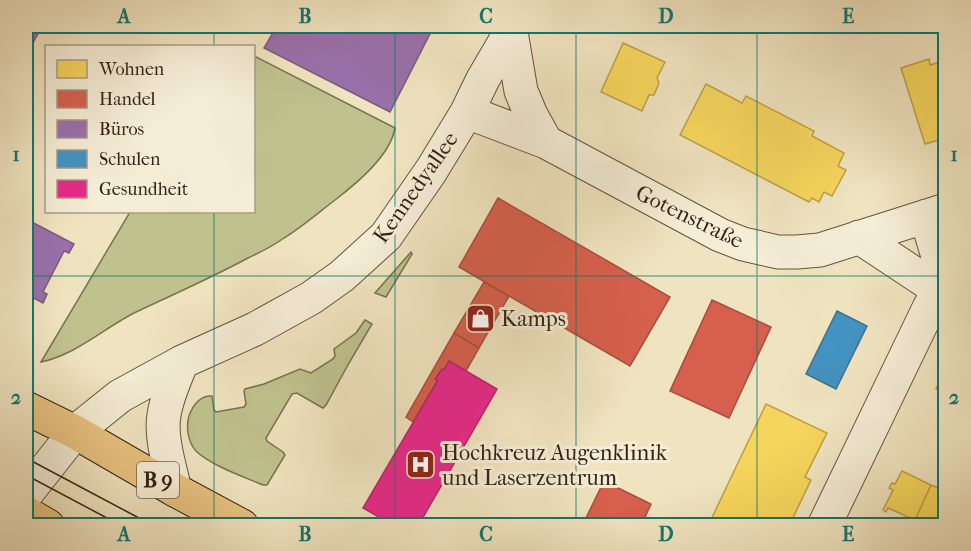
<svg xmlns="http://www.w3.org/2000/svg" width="971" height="551" viewBox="0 0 971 551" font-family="'IM FELL French Canon',serif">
<rect width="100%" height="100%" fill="#f0e4c0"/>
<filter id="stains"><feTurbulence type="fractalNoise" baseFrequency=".00333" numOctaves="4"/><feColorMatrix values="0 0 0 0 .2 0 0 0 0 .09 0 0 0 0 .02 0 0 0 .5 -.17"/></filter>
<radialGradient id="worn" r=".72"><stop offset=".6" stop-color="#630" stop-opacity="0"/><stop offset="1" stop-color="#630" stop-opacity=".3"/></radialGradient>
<path fill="#c0c28e" stroke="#797251" stroke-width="1.5" d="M 254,56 L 395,128 C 390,156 357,183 335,200 C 318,213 302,227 284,238 C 273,246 261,252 248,258 C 211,278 172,295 134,313 C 103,329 75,355 41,362 L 130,212 L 254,212 Z
M 411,252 L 412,254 L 386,297 L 375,293 Z
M 365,320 L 372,324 L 349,363 L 326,405 L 323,408 L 321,407 L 297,393 L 292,394 L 266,438 L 267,441 L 283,452 L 285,455 L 267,485 L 263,485 C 244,477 210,465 196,451 C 187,441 185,423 191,411 C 195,403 202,395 212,396 L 214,410 L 216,412 L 244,407 L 246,404 L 244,391 L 245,389 L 264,384 L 300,369 L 311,373 L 333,359 L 335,356 L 334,349 L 356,333 Z"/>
<path fill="#f6d55c" stroke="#bba046" stroke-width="1.5" d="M 623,43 L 665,62 L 657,78 L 659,83 L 654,95 L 649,95 L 642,111 L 601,92 Z
M 946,54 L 946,138 L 925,144 L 901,68 L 929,59 L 930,65 L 940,62 L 938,56 Z
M 706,84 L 742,103 L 746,96 L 814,131 L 812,136 L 844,153 L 838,166 L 846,170 L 832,196 L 824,192 L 819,202 L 812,198 L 809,202 L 680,135 Z
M 946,370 L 946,388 L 941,386 L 939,391 L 936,389 Z
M 766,404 L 827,433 L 805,477 L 811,480 L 789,526 L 783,523 L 781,526 L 708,526 Z
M 902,471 L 931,485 L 915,520 L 888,508 L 886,512 L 883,510 L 893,490 L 889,488 L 892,483 L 895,484 Z
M 931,485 L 946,491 L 946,526 L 926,526 L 915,520 Z"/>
<path fill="#d6604d" stroke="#a54e3c" stroke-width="1.5" d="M 498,198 L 670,297 L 630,366 L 459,267 Z
M 484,282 L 509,296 L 479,348 L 454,333 Z
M 712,300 L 771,327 L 729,418 L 670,391 Z
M 454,333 L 479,348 L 466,371 L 449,361 L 444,370 L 442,369 L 435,379 L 438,380 L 413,422 L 406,417 Z
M 604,481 L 651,504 L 641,526 L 582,526 Z"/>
<path fill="#9970ab" stroke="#7a597e" stroke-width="1.5" d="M 26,26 L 42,26 L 26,56 Z
M 277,26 L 351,26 L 364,32 L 367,26 L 434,26 L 390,112 L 264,48 Z
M 26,219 L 74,244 L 69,253 L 64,251 L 43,292 L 47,294 L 43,303 L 26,294 Z"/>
<path fill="#4393c3" stroke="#3e718e" stroke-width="1.5" d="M 837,311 L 867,326 L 836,389 L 806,374 Z"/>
<path fill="#e7298a" stroke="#b12767" stroke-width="1.5" d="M 449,361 L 497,389 L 418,526 L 408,526 L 396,519 L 393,525 L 363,508 L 438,380 L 435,379 L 442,369 L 444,370 Z"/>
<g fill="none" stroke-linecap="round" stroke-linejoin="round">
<defs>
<path id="minor" d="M 511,32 L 521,91 L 531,115 L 546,142
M 467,112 L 546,142 L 720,235 L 743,244 L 778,252 L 797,252 L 820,250 L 946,210
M 859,237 L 939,290 L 946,293
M 175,490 C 170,468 160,437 164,415 C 167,396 175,379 182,362
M 26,494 L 75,432 L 120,396 L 182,362 L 255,329 L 311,298 L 342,276 L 386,236 L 431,171 L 467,112 L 483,79 L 514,26
M 824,526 L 929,308 L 939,290 L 939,260 L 926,216"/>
<path id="major" d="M 26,408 L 75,432 L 175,490 L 242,526
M 26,513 L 48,526"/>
</defs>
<use href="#minor" stroke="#62533f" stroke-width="35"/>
<use href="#major" stroke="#322314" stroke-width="35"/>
<use href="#minor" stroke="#f5edd6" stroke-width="33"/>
<use href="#major" stroke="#e8c280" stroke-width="33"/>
<path stroke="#322314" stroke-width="1.5" d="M 26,458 L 154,526
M 26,475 L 122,526"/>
</g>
<path fill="none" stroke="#0f766e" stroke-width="1.5" stroke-opacity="0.55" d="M 214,26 L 214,46M 395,26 L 395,526M 576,26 L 576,526M 757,26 L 757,526M 214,212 L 214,526M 26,276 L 946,276"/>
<defs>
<symbol id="shop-square" viewBox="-11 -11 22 22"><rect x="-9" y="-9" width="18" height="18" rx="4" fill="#8f2418" stroke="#f5edd6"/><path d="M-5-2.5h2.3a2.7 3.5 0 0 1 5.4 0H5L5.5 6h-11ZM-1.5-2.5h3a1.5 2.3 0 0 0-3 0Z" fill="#fff"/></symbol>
<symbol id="hospital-square" viewBox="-11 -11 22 22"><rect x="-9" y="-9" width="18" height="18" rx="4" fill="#8f2418" stroke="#f5edd6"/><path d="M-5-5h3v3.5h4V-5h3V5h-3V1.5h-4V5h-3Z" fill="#fff"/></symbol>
</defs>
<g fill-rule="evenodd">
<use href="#shop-square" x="464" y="302" width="33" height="33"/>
<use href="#hospital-square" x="404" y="448" width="33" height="33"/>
</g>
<g text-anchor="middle" stroke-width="6" stroke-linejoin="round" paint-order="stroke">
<rect fill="#f5edd6" stroke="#6c604e" stroke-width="1.5" x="137" y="462" width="42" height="36" rx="4.5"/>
<g font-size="21" font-weight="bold" fill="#322314">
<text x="158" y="487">B 9</text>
</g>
<g font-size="22" fill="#322314" stroke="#f5edd6">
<text transform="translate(415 187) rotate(-55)" y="8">Kennedyallee</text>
<text transform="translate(690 216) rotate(26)" y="8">Gotenstraße</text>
</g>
<g font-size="22" fill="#322314" stroke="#f5edd6" text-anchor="start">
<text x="501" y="326">Kamps</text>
<text x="442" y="460">Hochkreuz Augenklinik<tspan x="442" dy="25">und Laserzentrum</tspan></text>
</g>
</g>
<rect width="971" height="551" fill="none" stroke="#f0e4c0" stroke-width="66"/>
<rect x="45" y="45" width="210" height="168" fill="#f5edd6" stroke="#a79c88" stroke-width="1.5"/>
<rect x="57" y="60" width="30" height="18" fill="#f6d55c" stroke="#a79c88" stroke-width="1.5"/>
<text x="99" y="75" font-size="18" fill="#322314">Wohnen</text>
<rect x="57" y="90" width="30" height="18" fill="#d6604d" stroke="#a79c88" stroke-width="1.5"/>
<text x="99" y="105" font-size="18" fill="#322314">Handel</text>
<rect x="57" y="120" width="30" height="18" fill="#9970ab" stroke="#a79c88" stroke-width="1.5"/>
<text x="99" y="135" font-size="18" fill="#322314">Büros</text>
<rect x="57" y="150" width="30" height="18" fill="#4393c3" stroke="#a79c88" stroke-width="1.5"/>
<text x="99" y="165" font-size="18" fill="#322314">Schulen</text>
<rect x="57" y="180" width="30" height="18" fill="#e7298a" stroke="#a79c88" stroke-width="1.5"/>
<text x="99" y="195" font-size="18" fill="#322314">Gesundheit</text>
<rect x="33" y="33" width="905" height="485" fill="none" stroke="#0f766e" stroke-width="2"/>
<g font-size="20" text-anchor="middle" font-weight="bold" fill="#0f766e">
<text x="124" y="23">A</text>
<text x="305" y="23">B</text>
<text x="486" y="23">C</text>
<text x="666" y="23">D</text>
<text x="848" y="23">E</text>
<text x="16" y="161">1</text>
<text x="954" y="161">1</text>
<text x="16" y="404">2</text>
<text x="954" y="404">2</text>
<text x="124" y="541">A</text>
<text x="305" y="541">B</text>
<text x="486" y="541">C</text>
<text x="666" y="541">D</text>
<text x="848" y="541">E</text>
</g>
<rect width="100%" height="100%" filter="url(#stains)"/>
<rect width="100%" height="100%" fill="url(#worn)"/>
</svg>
